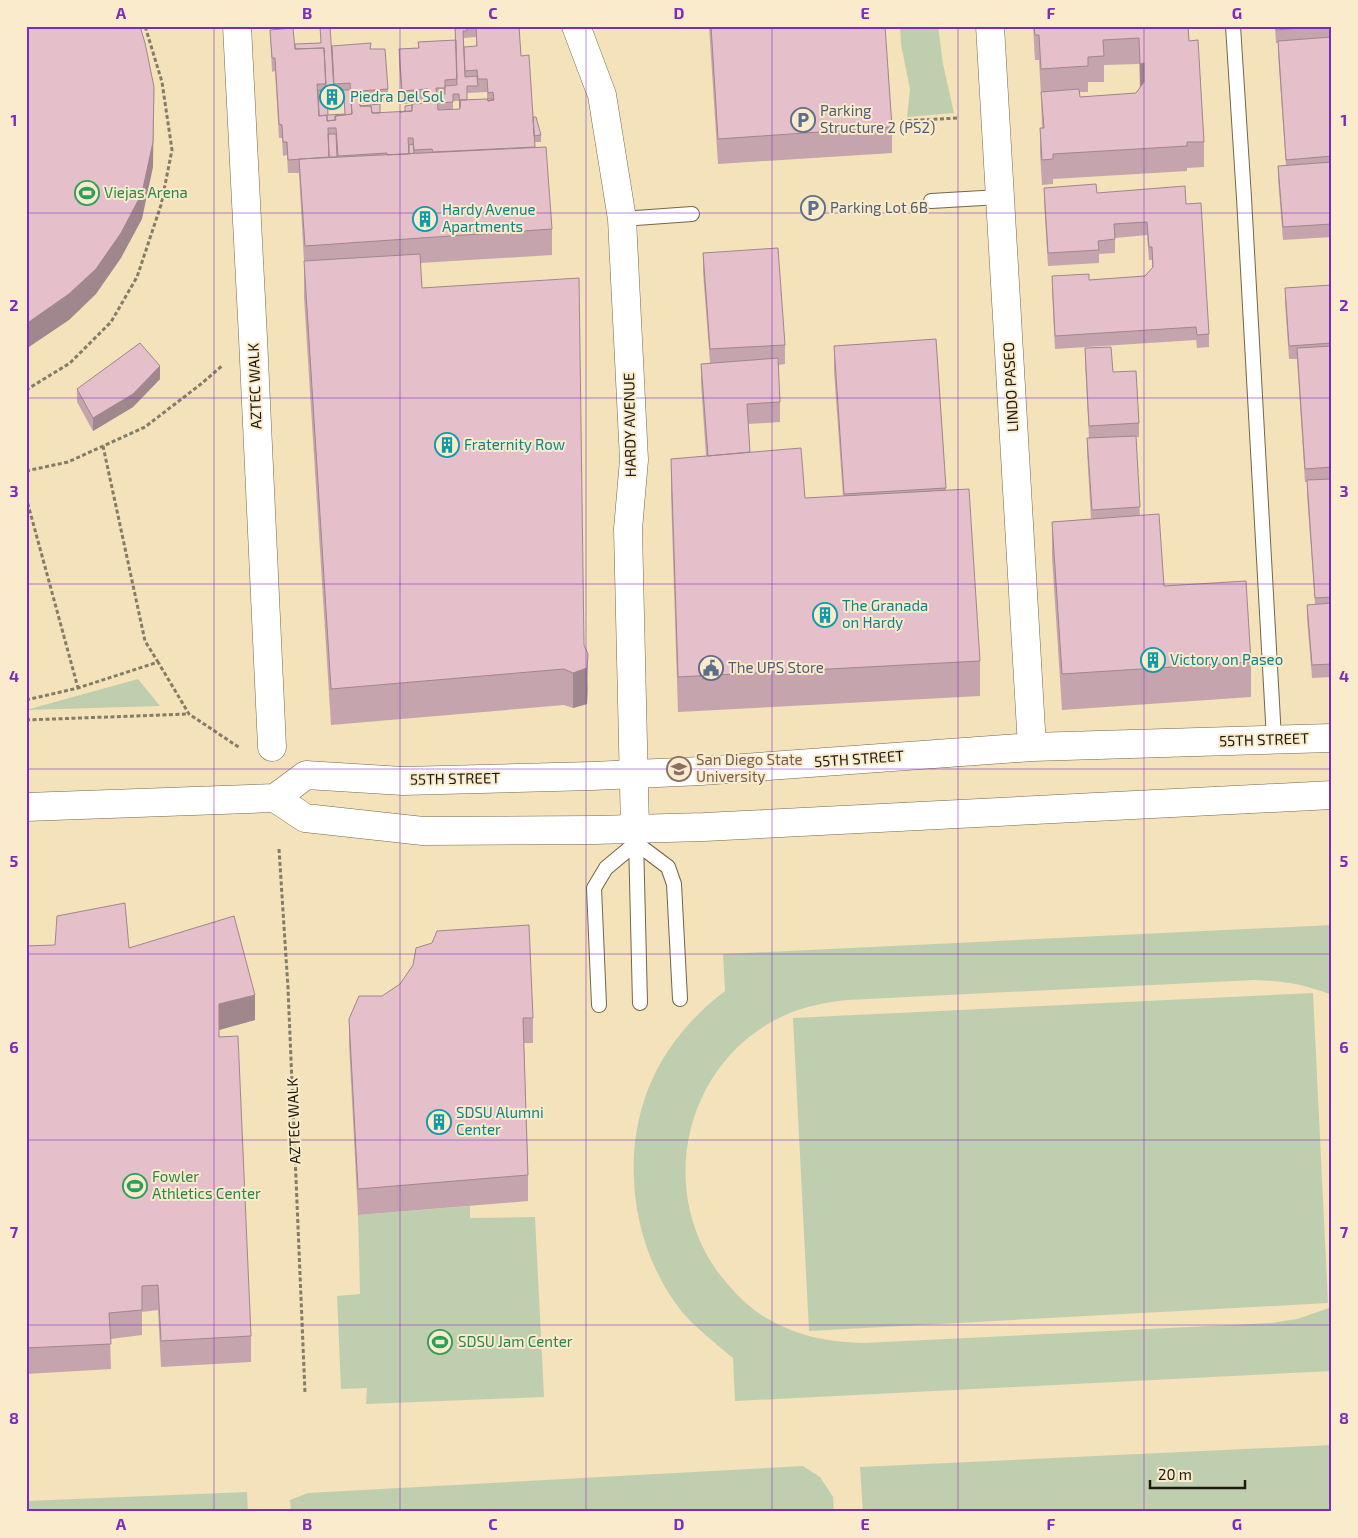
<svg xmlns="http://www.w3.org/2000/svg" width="1358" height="1538" viewBox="0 0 1358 1538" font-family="'Exo 2',sans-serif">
<rect width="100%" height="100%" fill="#f9ebcb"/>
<path fill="#f3e2ba" d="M 26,26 L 1332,26 L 1332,1512 L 26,1512 Z"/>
<path fill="#c0ceb0" d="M 900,26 L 938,26 L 943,64 L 954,113 L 907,117 L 910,89 L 901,44 Z
M 138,679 L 160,706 L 26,710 Z
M 1332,925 L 1332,995 C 1303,984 1285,981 1254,980 L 847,1000 C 829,1002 812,1005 795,1011 C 691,1050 654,1178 715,1268 C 728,1286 744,1304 763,1316 C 796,1336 826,1342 864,1343 L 1271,1323 L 1297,1319 L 1332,1307 L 1332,1371 L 735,1401 L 733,1358 C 715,1343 697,1329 682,1312 C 624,1239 616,1125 670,1048 C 685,1026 704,1007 725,991 L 723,954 Z
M 1313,993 L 1328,1303 L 809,1331 L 793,1018 Z
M 470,1206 L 470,1218 L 535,1217 L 544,1397 L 366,1404 L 367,1388 L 341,1389 L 337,1296 L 360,1294 L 358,1215 Z
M 1332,1445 L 1332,1512 L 863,1512 L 860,1467 Z
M 803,1466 L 820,1477 L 833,1497 L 834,1512 L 291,1512 L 290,1500 L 308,1493 Z
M 247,1492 L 248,1512 L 26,1512 L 26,1501 Z"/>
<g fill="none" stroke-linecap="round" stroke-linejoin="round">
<defs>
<path id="service" d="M 1233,26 L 1244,198 L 1274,739
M 931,201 L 1000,197
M 622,219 L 692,214
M 636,839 L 640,1003
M 636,843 L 668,867 L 674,884 L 680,999
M 599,1005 L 594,888 L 606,868 L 636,843"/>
<path id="minor" d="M 237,26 L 253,338 L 272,747
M 576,26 L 602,95 L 622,219 L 634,460 L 628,529 L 635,829"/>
<path id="tertiary" d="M 990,26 L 1032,747
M 275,798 L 305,818 L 423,831 L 595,830 L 704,827 L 1332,795
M 26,807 L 275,798 L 306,775 L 403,781 L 592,776 L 701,771 L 1032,747 L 1332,738"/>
</defs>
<use href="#service" stroke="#73674a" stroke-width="16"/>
<use href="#minor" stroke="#73674a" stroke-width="29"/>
<use href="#tertiary" stroke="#73674a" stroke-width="29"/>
<path stroke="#857c67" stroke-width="3" stroke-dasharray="4 2.5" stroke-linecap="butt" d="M 901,121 L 958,118
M 26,390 L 70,363 L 111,322 L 137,277 L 161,205 L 172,150 L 162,82 L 145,26
M 103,446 L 145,641 L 158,662
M 26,471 L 68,462 L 145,427 L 201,384 L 223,365
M 26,497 L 78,688
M 26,700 L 78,688 L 158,662 L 189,714 L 240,748
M 26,720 L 189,714
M 279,849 L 288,988 L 305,1393"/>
<use href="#service" stroke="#fff" stroke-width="14"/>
<use href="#minor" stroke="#fff" stroke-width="28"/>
<use href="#tertiary" stroke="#fff" stroke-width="28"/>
</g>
<path fill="#c5a4ae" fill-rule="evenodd" d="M 455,26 L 519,26 L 521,56 L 533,117 L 541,135 L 541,142 L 535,142 L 535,148 L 552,229 L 552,255 L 420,263 L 422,288 L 584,645 L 588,690 L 587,704 L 573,708 L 564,705 L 331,725 L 304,297 L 304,261 L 299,173 L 288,173 L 287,155 L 283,156 L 282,138 L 279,138 L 275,71 L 272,72 L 270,30 L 295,44 L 321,43 L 332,47 L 370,49 L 388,89 L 388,102 L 360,104 L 360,106 L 380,113 L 405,111 L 405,106 L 428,103 L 428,102 L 402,104 L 399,63 L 399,49 L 418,48 L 418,42 L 455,40 ZM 476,37 L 476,46 L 464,54 L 463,38 ZM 487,92 L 487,99 L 467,100 L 467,93 ZM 453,101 L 459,101 L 459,109 L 438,110 L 453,109 ZM 344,102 L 345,114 L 328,115 L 327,104 Z
M 709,26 L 885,26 L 892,127 L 892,153 L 718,164 Z
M 1033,26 L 1188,26 L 1189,41 L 1204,142 L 1204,167 L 1187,168 L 1187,171 L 1053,179 L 1053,184 L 1042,185 L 1040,153 L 1040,128 L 1042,128 L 1041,95 L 1039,60 L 1035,60 ZM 1139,64 L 1140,87 L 1136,93 L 1080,97 L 1080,92 L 1088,92 L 1088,82 L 1104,82 L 1104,65 Z
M 1275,26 L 1332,26 L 1332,237 L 1283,240 L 1278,179 L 1278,166 L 1286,166 L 1278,54 L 1278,43 L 1276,43 Z
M 1044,188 L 1097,193 L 1186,204 L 1209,334 L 1209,347 L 1197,348 L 1196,340 L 1055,349 L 1052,290 L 1052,276 L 1089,280 L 1145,276 L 1152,268 L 1152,260 L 1149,260 L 1147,235 L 1115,238 L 1115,253 L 1099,254 L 1099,263 L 1048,266 L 1044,201 Z
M 703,253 L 785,345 L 785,364 L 778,365 L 780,402 L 780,422 L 748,424 L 750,452 L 805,498 L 843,496 L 834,371 L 834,346 L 936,339 L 946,490 L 980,661 L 980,696 L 678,712 L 671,494 L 671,459 L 706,456 L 701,383 L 701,364 L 710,363 L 703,272 Z
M 1332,285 L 1332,677 L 1312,678 L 1307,618 L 1307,605 L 1315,604 L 1307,494 L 1307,482 L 1305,482 L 1297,359 L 1289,359 L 1285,302 L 1285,288 Z
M 1085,348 L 1113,372 L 1139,423 L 1139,437 L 1136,437 L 1140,516 L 1164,586 L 1251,662 L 1251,697 L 1062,710 L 1052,557 L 1052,522 L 1091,519 L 1087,451 L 1087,438 L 1089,438 L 1085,361 Z
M 160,379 L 133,407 L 93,431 L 77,402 L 77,389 Z
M 26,946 L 129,948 L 255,1020 L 219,1030 L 219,1037 L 251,1336 L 251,1362 L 161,1367 L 158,1310 L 142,1312 L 142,1335 L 110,1339 L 111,1369 L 26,1374 Z
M 533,1018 L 533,1043 L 524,1043 L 528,1175 L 528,1201 L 358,1215 L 349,1044 L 349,1019 Z"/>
<path fill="#a0868d" d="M 1144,63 L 1144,88 L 1140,89 L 1140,64 Z
M 154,87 L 153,167 L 142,219 L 121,258 L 96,294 L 69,320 L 26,349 L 26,324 Z
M 160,366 L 160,379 L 133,407 L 93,431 L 93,418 Z
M 588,654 L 587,704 L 573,708 L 573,673 Z
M 255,995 L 255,1020 L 219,1030 L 219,1004 Z"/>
<path fill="#e5bfca" stroke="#a0868d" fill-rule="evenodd" d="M 26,26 L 140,26 L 145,43 L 154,87 L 153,142 L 142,193 L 121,233 L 96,269 L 69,294 L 26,324 Z
M 320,26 L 330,26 L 334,90 L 350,90 L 352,114 L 335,116 L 335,120 L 327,121 L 327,115 L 319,116 L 318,91 L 326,90 L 324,48 L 295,49 L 295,44 L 321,43 ZM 344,96 L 345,114 L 328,115 L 327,97 Z
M 455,26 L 467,26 L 467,31 L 463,31 L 465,77 L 477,76 L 478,86 L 467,86 L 467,100 L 460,100 L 460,107 L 459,94 L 453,94 L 453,102 L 437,103 L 436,95 L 445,94 L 445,86 L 457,85 Z
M 476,26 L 519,26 L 521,56 L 529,55 L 535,147 L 433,152 L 432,149 L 414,150 L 413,138 L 408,138 L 409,154 L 387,155 L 387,153 L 338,156 L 336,128 L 328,128 L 329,157 L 288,160 L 287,142 L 283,142 L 282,125 L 279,124 L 275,58 L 272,58 L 270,30 L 293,28 L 295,49 L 324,48 L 326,84 L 317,84 L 319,116 L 327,115 L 327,121 L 336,120 L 335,116 L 352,114 L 350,83 L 334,84 L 332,46 L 371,43 L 370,49 L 385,49 L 388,89 L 359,91 L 360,106 L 371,106 L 372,113 L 412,111 L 412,104 L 429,103 L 428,89 L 402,91 L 399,49 L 419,48 L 418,42 L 456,40 L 457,79 L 445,80 L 445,88 L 436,88 L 438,110 L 460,109 L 460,100 L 487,99 L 488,101 L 494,100 L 493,92 L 488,93 L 487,79 L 478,79 L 477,70 L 465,71 L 464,47 L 477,46 Z
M 711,26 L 885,26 L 892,127 L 718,139 Z
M 1034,26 L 1188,26 L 1189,41 L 1198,40 L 1204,142 L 1187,142 L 1187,146 L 1053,154 L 1053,159 L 1042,160 L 1040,128 L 1044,128 L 1041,92 L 1079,89 L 1080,97 L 1136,93 L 1144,82 L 1144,63 L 1140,64 L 1139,38 L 1103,40 L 1104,56 L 1088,57 L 1088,66 L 1041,69 L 1039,35 L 1035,35 Z
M 1276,26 L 1325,26 L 1276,30 Z
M 1332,37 L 1332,156 L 1286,160 L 1278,41 Z
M 487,99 L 493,99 L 493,100 L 488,101 Z
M 380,104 L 380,113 L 372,113 L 371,106 L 360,106 Z
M 412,105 L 412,111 L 400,112 L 405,111 L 405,106 Z
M 533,117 L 536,117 L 541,135 L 534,136 Z
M 328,134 L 336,134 L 337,157 L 329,157 Z
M 413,144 L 414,153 L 409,154 L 409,145 Z
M 546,147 L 552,229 L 305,246 L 299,159 Z
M 1332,162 L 1332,224 L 1283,227 L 1278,166 Z
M 1096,184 L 1097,193 L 1185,186 L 1186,204 L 1201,203 L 1209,334 L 1197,335 L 1196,327 L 1055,336 L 1052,276 L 1089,274 L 1089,280 L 1145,276 L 1153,267 L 1152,247 L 1149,247 L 1147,222 L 1114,224 L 1115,239 L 1098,241 L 1099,250 L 1048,253 L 1044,188 Z
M 778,248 L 785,345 L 710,349 L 703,253 Z
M 420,254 L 422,288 L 579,278 L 584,645 L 588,654 L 587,668 L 573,673 L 564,669 L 331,689 L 304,261 Z
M 1332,285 L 1332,343 L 1289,346 L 1285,288 Z
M 936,339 L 946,488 L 844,494 L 834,346 Z
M 140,343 L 160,366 L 133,394 L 93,418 L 77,389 Z
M 1332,346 L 1332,467 L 1305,469 L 1297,348 Z
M 1111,347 L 1113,372 L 1136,371 L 1139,423 L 1089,426 L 1085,348 Z
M 778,358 L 780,402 L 747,404 L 750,452 L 708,456 L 701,364 Z
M 1136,436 L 1140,507 L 1092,510 L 1087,438 Z
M 801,448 L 805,498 L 969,489 L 980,661 L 678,677 L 671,459 Z
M 1332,479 L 1332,597 L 1315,598 L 1307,480 Z
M 1159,514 L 1164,586 L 1246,581 L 1251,662 L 1062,674 L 1052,522 Z
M 1332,603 L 1332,664 L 1312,665 L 1307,605 Z
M 125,903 L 129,948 L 234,916 L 255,995 L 219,1004 L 219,1037 L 238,1036 L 251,1336 L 161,1341 L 158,1285 L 142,1286 L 142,1310 L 109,1313 L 111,1344 L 26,1348 L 26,946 L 55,945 L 57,916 Z
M 529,925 L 533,1018 L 523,1018 L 528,1175 L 358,1189 L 349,1019 L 359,996 L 382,996 L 400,984 L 413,965 L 416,948 L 432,943 L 437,931 Z"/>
<path fill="none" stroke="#7b2cbf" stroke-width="1" stroke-opacity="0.55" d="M 214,26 L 214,1512M 400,26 L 400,1512M 586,26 L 586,1512M 772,26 L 772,1512M 958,26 L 958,1512M 1144,26 L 1144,1512M 26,213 L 1332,213M 26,398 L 1332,398M 26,584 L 1332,584M 26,769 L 1332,769M 26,954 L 1332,954M 26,1140 L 1332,1140M 26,1325 L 1332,1325"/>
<defs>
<symbol id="building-ring" viewBox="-11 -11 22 22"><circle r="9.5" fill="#f9ebcb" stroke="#0f9aa8" stroke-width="1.5"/><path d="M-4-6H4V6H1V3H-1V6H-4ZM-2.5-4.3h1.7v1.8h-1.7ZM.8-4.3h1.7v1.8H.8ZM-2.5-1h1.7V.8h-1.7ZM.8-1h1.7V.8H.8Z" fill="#0f9aa8"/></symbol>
<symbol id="parking-ring" viewBox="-11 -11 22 22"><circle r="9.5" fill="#f9ebcb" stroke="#5c6f8a" stroke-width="1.5"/><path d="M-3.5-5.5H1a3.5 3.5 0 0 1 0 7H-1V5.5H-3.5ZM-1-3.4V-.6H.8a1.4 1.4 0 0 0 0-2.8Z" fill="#5c6f8a"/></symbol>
<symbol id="stadium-ring" viewBox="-11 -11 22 22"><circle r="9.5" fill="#f9ebcb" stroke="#2e9e5b" stroke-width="1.5"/><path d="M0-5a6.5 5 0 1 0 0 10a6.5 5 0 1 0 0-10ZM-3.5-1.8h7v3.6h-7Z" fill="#2e9e5b"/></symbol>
<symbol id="civic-ring" viewBox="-11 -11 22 22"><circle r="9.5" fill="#f9ebcb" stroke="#5c6f8a" stroke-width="1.5"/><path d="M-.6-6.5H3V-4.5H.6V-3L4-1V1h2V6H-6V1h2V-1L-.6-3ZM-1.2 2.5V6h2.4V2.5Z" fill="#5c6f8a"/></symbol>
<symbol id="university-ring" viewBox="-11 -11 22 22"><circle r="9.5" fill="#f9ebcb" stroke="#8d6e63" stroke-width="1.5"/><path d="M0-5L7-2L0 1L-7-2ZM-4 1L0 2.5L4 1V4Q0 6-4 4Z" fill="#8d6e63"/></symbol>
</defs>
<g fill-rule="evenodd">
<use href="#building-ring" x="318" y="83" width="28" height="28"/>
<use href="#parking-ring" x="789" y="106" width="28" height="28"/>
<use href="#stadium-ring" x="73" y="179" width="28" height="28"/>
<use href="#parking-ring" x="799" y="194" width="28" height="28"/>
<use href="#building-ring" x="411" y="205" width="28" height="28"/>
<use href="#building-ring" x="433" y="431" width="28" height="28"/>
<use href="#building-ring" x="811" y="601" width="28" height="28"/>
<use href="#building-ring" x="1139" y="646" width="28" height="28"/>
<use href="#civic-ring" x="697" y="654" width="28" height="28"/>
<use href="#university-ring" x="665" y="755" width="28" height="28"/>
<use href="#building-ring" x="425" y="1108" width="28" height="28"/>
<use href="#stadium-ring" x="121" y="1172" width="28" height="28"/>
<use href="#stadium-ring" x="426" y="1328" width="28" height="28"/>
</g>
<g text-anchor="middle" stroke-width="4" stroke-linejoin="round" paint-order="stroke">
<g font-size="15" fill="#0d838f" stroke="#f9ebcb" text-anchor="start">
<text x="350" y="102">Piedra Del Sol</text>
<text x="442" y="215">Hardy Avenue<tspan x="442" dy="17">Apartments</tspan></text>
<text x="464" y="450">Fraternity Row</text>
<text x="842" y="611">The Granada<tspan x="842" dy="17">on Hardy</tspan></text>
<text x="1170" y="665">Victory on Paseo</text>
<text x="456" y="1118">SDSU Alumni<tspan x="456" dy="17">Center</tspan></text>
</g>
<g font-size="15" fill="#4e5e75" stroke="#f9ebcb" text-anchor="start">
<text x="820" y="116">Parking<tspan x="820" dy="17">Structure 2 (PS2)</tspan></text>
<text x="830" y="213">Parking Lot 6B</text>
<text x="728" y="673">The UPS Store</text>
</g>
<g font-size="15" fill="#27864d" stroke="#f9ebcb" text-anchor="start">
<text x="104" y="198">Viejas Arena</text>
<text x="152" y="1182">Fowler<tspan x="152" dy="17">Athletics Center</tspan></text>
<text x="458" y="1347">SDSU Jam Center</text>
</g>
<g font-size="15" fill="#1f1a0e" stroke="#f9ebcb">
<text transform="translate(255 386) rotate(-92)" y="5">AZTEC WALK</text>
<text transform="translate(1011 387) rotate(-93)" y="5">LINDO PASEO</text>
<text transform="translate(630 425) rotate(-91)" y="5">HARDY AVENUE</text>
<text transform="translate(1264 740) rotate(-2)" y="5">55TH STREET</text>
<text transform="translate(859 759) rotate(-4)" y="5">55TH STREET</text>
<text transform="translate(455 779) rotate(-1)" y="5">55TH STREET</text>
<text transform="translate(294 1121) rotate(-92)" y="5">AZTEC WALK</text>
</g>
<g font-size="15" fill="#785e54" stroke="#f9ebcb" text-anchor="start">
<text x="696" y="765">San Diego State<tspan x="696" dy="17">University</tspan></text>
</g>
</g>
<rect width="1358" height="1538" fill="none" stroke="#f9ebcb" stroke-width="55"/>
<path d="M1150 1480v8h95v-8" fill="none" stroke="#1f1a0e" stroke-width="2.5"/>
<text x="1158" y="1480" font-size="15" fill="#1f1a0e" stroke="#f9ebcb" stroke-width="4" paint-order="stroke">20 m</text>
<rect x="28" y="28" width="1302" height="1482" fill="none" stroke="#7b2cbf" stroke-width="2"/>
<g font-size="16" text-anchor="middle" font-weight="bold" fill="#7b2cbf">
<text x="121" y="19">A</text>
<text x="307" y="19">B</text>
<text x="493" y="19">C</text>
<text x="679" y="19">D</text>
<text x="865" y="19">E</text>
<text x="1051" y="19">F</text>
<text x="1237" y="19">G</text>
<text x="14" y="126">1</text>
<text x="1344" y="126">1</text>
<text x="14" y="311">2</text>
<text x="1344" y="311">2</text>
<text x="14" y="497">3</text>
<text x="1344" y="497">3</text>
<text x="14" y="682">4</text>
<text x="1344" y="682">4</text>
<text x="14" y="867">5</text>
<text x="1344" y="867">5</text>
<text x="14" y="1053">6</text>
<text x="1344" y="1053">6</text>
<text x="14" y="1238">7</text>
<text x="1344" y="1238">7</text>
<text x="14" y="1424">8</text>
<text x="1344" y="1424">8</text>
<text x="121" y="1530">A</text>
<text x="307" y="1530">B</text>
<text x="493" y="1530">C</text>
<text x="679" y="1530">D</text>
<text x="865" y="1530">E</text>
<text x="1051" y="1530">F</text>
<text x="1237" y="1530">G</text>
</g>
</svg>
